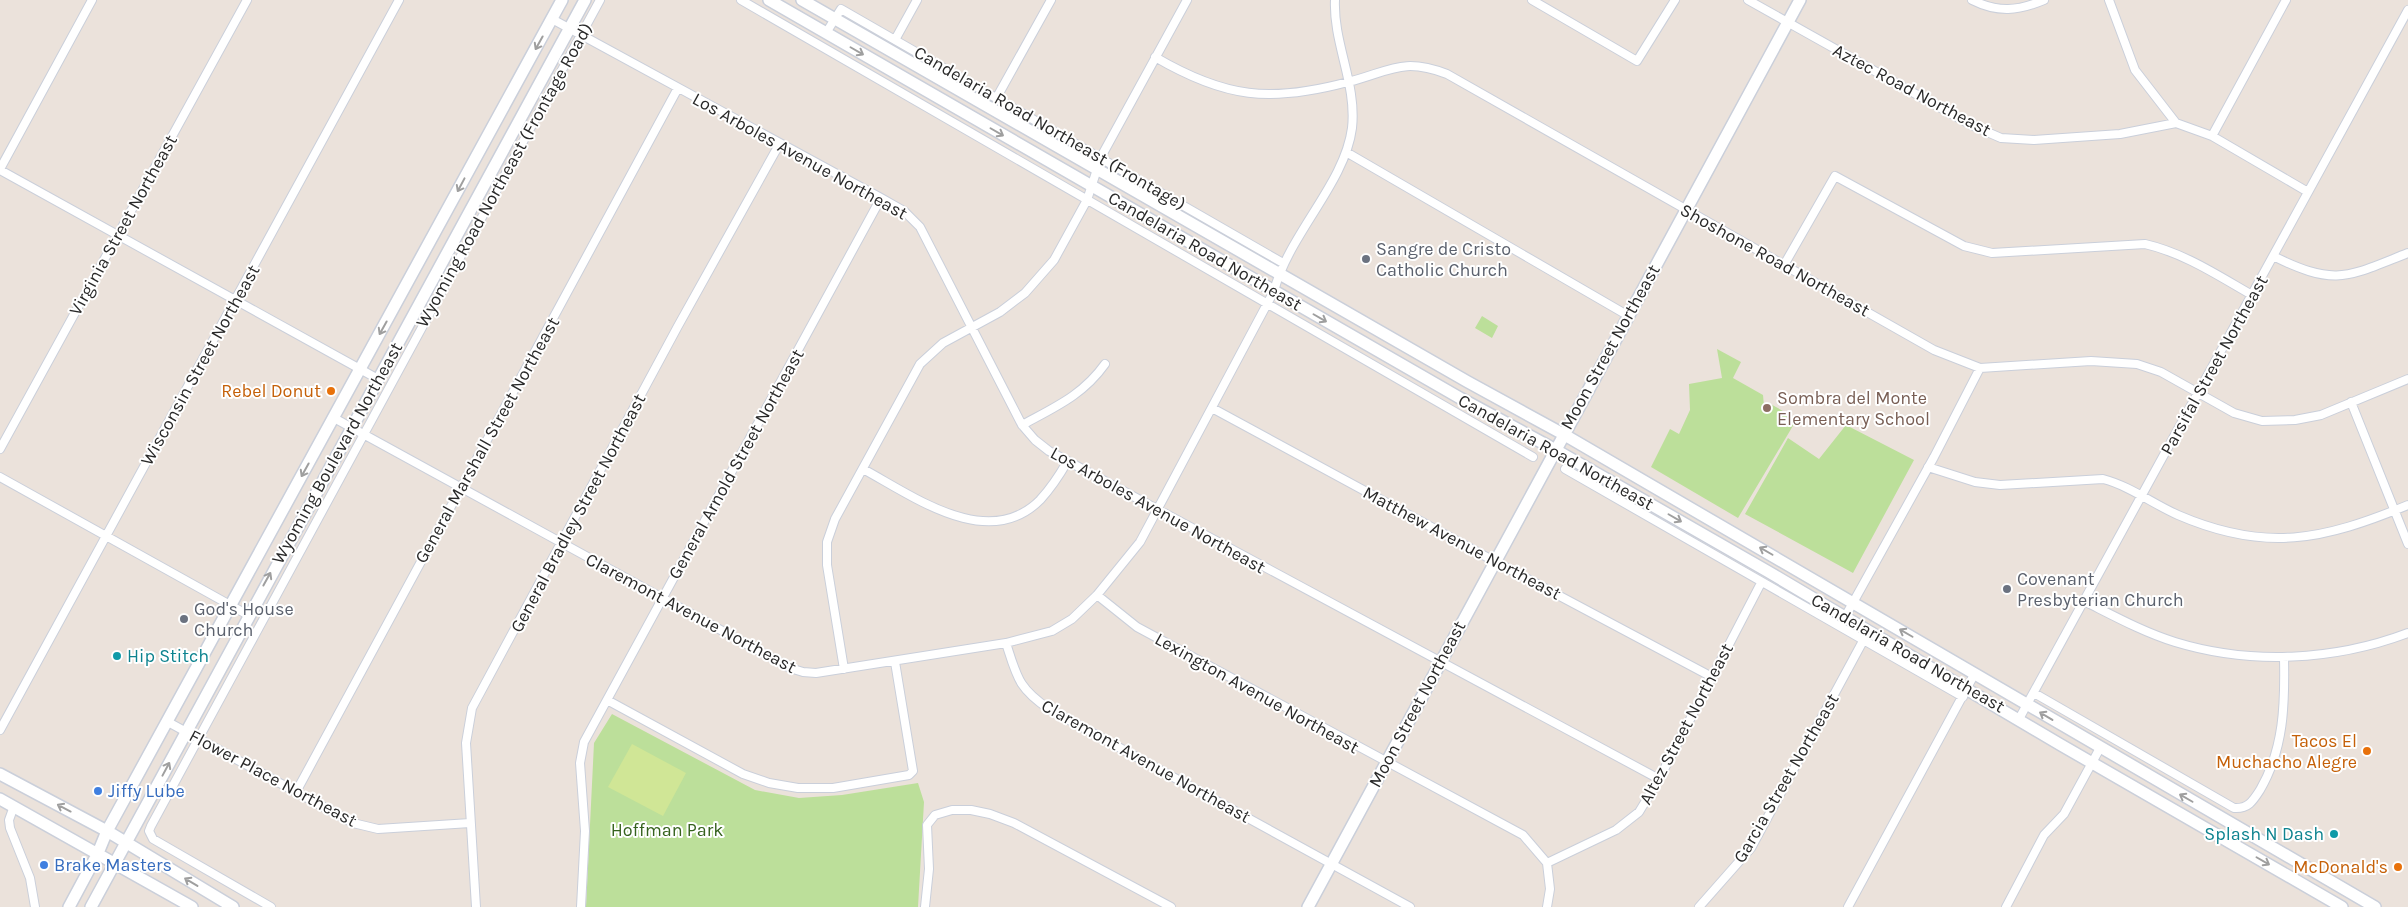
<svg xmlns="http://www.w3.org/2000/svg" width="2408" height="907" viewBox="0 0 2408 907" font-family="Karla,sans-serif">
<rect width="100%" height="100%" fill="#ebe2db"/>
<path fill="#bcdf9a" d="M 1482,316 L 1498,326 L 1492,338 L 1475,328 Z
M 1717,349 L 1741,362 L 1733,378 L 1763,395 L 1764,406 L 1767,402 L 1797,419 L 1738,518 L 1651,467 L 1670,429 L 1679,434 L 1690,410 L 1689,384 L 1722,378 Z
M 1846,425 L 1914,460 L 1853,573 L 1745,514 L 1788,438 L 1819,459 Z
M 612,714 L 755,790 L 799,798 L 842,795 L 918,783 L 924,802 L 918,907 L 586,907 L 594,743 Z"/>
<path fill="#d0e696" d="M 632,744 L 686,773 L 663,816 L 608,787 Z"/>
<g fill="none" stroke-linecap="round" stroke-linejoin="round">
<defs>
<path id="street" d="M 741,0 L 1533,457
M 1532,0 L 1637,61 L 1675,0
M 1748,0 L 1971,125 L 2001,138 L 2034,140 L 2120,134 L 2176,123 L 2212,136 L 2308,192
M 1972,0 C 1998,13 2018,11 2044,0
M 2109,0 L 2135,70 L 2176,123
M 552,19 L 881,198 L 904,211 L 920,227 L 1022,425 L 1035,440 L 1049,451 L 1659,779
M 826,33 L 841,9 L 1283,263
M 896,38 L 917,0
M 1155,57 C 1225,98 1270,103 1348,82 C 1391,71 1402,57 1447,74 L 1934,350 L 1980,368 L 2091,361 L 2137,364 L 2161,372 L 2234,413 L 2262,421 L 2295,420 L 2321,415 L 2408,379
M 997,97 L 1051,0
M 2212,136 L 2286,0
M 1346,152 L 1627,315
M 0,169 L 92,0
M 0,170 L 378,379
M 2273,256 C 2336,287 2347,277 2408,253
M 1784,265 L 1835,176 L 1964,246 L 1992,253 L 2145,244 C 2184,253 2217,275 2252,295
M 2351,402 L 2408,544
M 1212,408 L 1494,561 L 1712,677
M 334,418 L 790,668 L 803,672 L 816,673 L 1006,643 L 1052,631 L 1072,619 L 1097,595 L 1140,542 L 1274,291 C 1289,234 1345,183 1352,128 C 1357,84 1333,43 1335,0
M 1022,425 C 1055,407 1083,395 1105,364
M 0,449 L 247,0
M 1928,467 L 1975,482 L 2000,485 L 2103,479 C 2130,486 2153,504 2178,515 C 2266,553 2323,540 2408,505
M 863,469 C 913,496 988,552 1040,500 C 1051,488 1059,476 1067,462
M 1565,469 L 1963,697
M 0,477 L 248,615
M 1097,595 L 1137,627 L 1523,835 L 1547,863 L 1550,889 L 1547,907
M 2084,601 C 2114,616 2143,632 2175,642 C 2250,665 2334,661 2408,633
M 1845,617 L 1934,457 L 1980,368
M 1006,643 C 1017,677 1018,688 1049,709 L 1410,907
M 844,669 L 827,565 L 827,542 L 835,519 L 920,364 L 943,343 L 1000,312 L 1025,293 L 1054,260 L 1087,200 L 1101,157 L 1187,0
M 2034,693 L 2234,808 C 2248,809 2253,801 2260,790 C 2284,749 2285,704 2284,658
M 607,700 L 743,774 L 769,783 L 798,788 L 833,788 L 909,775 L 913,771 L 895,662
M 2019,719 L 2408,10
M 168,722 L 353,823 L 378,829 L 470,823
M 0,730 L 399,0
M 296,792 L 678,88
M 14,806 L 9,820 L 10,828 L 30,878 L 35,907
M 1547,863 L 1616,830 L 1639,812 L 1659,779 L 1761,583
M 271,907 L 153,839 L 149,831 L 151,826 L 600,0
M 476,907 L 466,743 L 472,708 L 678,326 L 780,143
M 581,907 L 585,831 L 580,763 L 584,742 L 881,198
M 925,907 L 929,869 L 927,825 L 935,815 L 952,810 L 971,810 L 990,814 L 1014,823 L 1171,907
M 1699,907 L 1751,848 L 1863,641
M 1848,907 L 1975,673
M 2006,907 L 2044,835 L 2064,814 L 2100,748"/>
<path id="secondary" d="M 769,0 L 1460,398 L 1554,449 L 1767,571 L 2061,745 L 2342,907
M 802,0 L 1468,382 L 1563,434 L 2375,907
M 0,774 L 107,831 L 233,907
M 0,799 L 192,907
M 69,907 L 98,853 L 107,831 L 562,0
M 91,907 L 585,0
M 1308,907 L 1800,0"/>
</defs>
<use href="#street" stroke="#cacfda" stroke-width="10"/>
<use href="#secondary" stroke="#cacfda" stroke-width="14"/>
<use href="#street" stroke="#fff" stroke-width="8"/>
<use href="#secondary" stroke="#fff" stroke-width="11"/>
</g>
<defs><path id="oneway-shaft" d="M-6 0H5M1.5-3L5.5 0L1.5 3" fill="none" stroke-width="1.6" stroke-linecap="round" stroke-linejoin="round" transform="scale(1.25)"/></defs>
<g stroke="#9f9f9f">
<use href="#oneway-shaft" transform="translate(539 43) rotate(119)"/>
<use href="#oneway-shaft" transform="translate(857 51) rotate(30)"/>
<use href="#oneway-shaft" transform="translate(997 132) rotate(30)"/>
<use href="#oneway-shaft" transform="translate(461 185) rotate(118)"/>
<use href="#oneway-shaft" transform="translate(1320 318) rotate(30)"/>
<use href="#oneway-shaft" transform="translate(383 328) rotate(119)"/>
<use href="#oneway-shaft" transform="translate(305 470) rotate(119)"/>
<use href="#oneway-shaft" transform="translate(1675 518) rotate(30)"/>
<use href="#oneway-shaft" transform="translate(1766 551) rotate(-150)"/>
<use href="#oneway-shaft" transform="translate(267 579) rotate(-61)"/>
<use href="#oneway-shaft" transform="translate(1906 633) rotate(-150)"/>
<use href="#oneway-shaft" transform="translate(2046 716) rotate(-149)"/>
<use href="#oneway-shaft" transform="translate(166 769) rotate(-62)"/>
<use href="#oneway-shaft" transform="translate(2186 798) rotate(-150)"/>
<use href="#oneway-shaft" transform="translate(64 808) rotate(-152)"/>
<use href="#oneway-shaft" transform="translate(2263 861) rotate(30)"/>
<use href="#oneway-shaft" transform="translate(191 882) rotate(-149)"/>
</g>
<g fill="#6b7280" stroke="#fff" stroke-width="2">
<circle cx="1366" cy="259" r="5"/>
<circle cx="2007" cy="589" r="5"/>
<circle cx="184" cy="619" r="5"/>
</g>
<g fill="#e8710a" stroke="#fff" stroke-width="2">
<circle cx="331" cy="391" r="5"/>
<circle cx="2367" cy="751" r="5"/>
<circle cx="2398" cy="867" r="5"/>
</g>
<circle fill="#8d6e63" stroke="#fff" stroke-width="2" cx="1767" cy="408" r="5"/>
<g fill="#0f9aa8" stroke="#fff" stroke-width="2">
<circle cx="117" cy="656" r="5"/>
<circle cx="2334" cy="834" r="5"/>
</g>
<g fill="#3f7fe0" stroke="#fff" stroke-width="2">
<circle cx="98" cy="791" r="5"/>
<circle cx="44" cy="865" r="5"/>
</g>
<g text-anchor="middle" stroke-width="4" stroke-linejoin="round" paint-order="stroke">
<g font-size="18" fill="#292929" stroke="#fff">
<text transform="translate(1912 90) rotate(28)" y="6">Aztec Road Northeast</text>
<text transform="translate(1050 128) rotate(30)" y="6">Candelaria Road Northeast (Frontage)</text>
<text transform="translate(800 156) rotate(29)" y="6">Los Arboles Avenue Northeast</text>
<text transform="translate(504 175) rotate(-61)" y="6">Wyoming Road Northeast (Frontage Road)</text>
<text transform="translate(123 225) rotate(-61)" y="6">Virginia Street Northeast</text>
<text transform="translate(1205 251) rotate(30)" y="6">Candelaria Road Northeast</text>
<text transform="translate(1775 260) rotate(29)" y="6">Shoshone Road Northeast</text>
<text transform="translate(1610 347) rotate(-61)" y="6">Moon Street Northeast</text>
<text transform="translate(200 365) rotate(-61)" y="6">Wisconsin Street Northeast</text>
<text transform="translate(2214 365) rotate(-61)" y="6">Parsifal Street Northeast</text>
<text transform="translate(487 440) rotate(-61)" y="6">General Marshall Street Northeast</text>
<text transform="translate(1556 452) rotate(29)" y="6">Candelaria Road Northeast</text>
<text transform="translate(337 453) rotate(-61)" y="6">Wyoming Boulevard Northeast</text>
<text transform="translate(736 464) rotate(-61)" y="6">General Arnold Street Northeast</text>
<text transform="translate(1158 510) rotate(29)" y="6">Los Arboles Avenue Northeast</text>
<text transform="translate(578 513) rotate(-62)" y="6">General Bradley Street Northeast</text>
<text transform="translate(1462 543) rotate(28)" y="6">Matthew Avenue Northeast</text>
<text transform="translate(691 613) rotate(28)" y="6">Claremont Avenue Northeast</text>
<text transform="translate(1908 653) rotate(30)" y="6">Candelaria Road Northeast</text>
<text transform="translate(1257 693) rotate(29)" y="6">Lexington Avenue Northeast</text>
<text transform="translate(1417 704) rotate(-62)" y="6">Moon Street Northeast</text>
<text transform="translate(1686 724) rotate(-62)" y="6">Altez Street Northeast</text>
<text transform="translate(1146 761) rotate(29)" y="6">Claremont Avenue Northeast</text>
<text transform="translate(273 778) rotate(28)" y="6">Flower Place Northeast</text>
<text transform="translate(1786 778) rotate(-60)" y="6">Garcia Street Northeast</text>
</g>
<g font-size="18" fill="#5b616d" stroke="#fff" text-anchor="start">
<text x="1376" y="255">Sangre de Cristo<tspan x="1376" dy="21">Catholic Church</tspan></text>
<text x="2017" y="585">Covenant<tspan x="2017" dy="21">Presbyterian Church</tspan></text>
<text x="194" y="615">God's House<tspan x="194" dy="21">Church</tspan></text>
</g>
<g font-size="18" fill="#c56008" stroke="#fff" text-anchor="end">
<text x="321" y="397">Rebel Donut</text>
<text x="2357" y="747">Tacos El<tspan x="2357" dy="21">Muchacho Alegre</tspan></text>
<text x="2388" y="873">McDonald's</text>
</g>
<g font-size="18" fill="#785e54" stroke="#fff" text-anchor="start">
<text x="1777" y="404">Sombra del Monte<tspan x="1777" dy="21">Elementary School</tspan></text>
</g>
<g font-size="18" fill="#0d838f" stroke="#fff" text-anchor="start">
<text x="127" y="662">Hip Stitch</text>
<text x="2324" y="840" text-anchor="end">Splash N Dash</text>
</g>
<g font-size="18" fill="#366cbe" stroke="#fff" text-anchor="start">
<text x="108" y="797">Jiffy Lube</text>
<text x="54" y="871">Brake Masters</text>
</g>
<g font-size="18" fill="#35621d" stroke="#fff">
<text x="667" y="836">Hoffman Park</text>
</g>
</g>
</svg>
